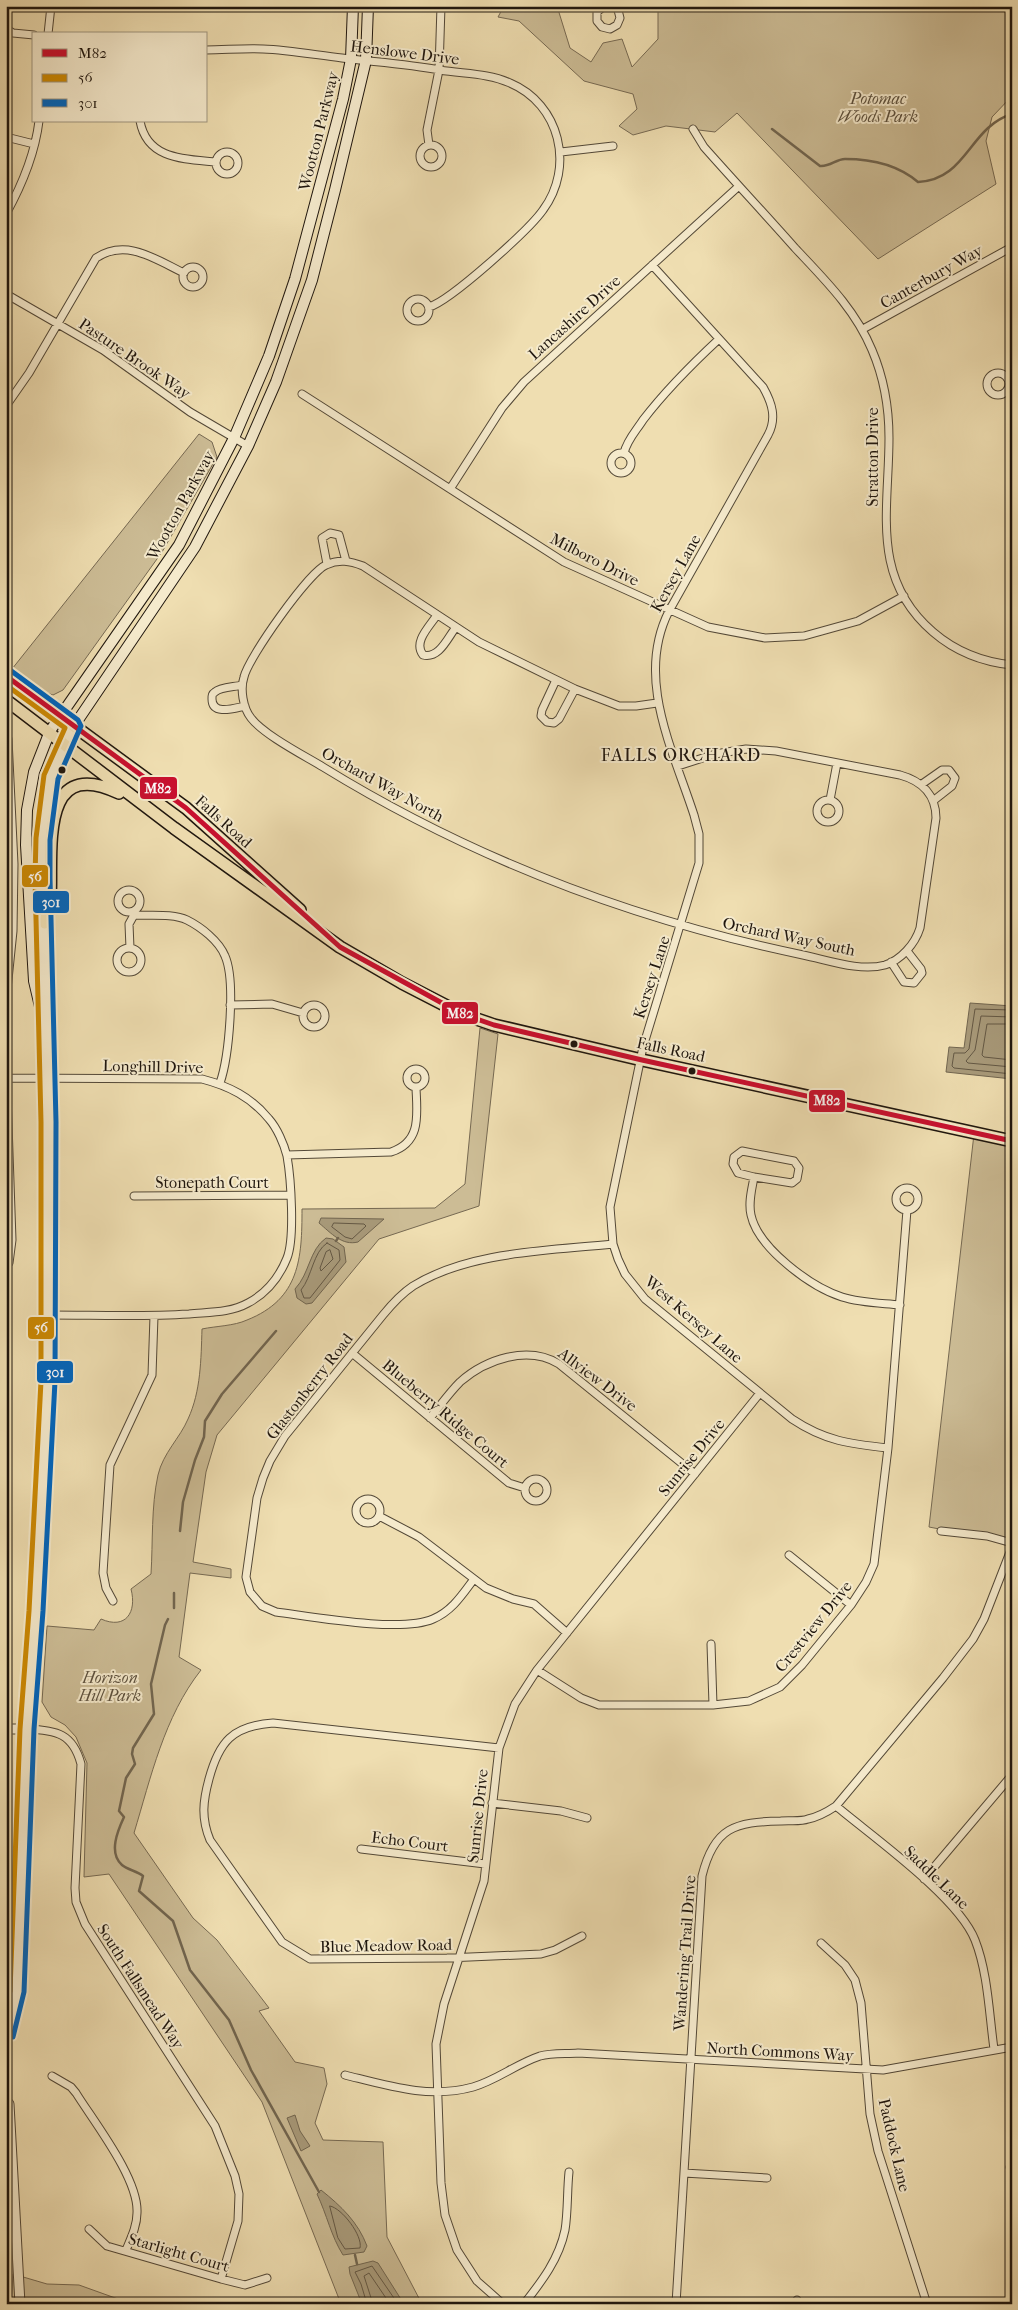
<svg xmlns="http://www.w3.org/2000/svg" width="1018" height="2310" viewBox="0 0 1018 2310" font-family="'IM FELL French Canon',serif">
<rect width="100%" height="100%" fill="#efdeb1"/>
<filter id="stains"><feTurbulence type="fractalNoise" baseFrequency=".004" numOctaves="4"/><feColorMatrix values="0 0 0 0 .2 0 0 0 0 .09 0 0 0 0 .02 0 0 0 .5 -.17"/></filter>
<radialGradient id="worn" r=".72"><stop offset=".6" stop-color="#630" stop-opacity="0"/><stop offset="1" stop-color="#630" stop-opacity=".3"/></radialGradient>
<path fill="#ccbc95" stroke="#766952" d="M 504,6 L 557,6 L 570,48 L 591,62 L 603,43 L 622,39 L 632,67 L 658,39 L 658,8 L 669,6 L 1012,6 L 1012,96 L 992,117 L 986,141 L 996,184 L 878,259 L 737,113 L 715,132 L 666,126 L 633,135 L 619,126 L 637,109 L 633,94 L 584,81 L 519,21 L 498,17 Z
M 199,434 L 212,442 L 217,457 L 162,552 L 63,690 L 53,695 L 41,691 L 12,669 Z
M 480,1028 L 498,1034 L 479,1206 L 379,1239 L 217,1435 L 206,1472 L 193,1562 L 231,1569 L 231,1578 L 190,1573 L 179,1657 L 201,1670 C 164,1717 151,1777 134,1833 L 193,1918 L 217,1940 L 269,2008 L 259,2011 L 295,2062 L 324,2068 L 327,2084 L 315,2123 L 323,2140 L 383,2142 L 387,2237 L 422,2304 L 341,2304 L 262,2102 L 109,1874 L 84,1877 L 87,1763 L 76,1737 L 65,1725 L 51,1717 L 42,1702 L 47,1626 L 94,1630 L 101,1619 C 126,1630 137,1612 131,1589 L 151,1574 C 153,1542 151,1507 158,1475 C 163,1453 180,1438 188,1419 C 201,1391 201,1359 202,1329 C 216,1326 234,1326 247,1320 C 300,1299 302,1258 302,1209 L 435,1208 L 465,1184 Z
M 974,1134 L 1012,1141 L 1012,1543 L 929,1527 Z
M 13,2274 L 47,2284 L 79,2285 L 132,2304 L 11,2304 Z"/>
<path fill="#a89a7a" stroke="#71654f" d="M 970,1003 L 1012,1006 L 1012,1079 L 946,1072 L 949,1047 L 964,1048 Z
M 321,1218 L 384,1219 L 358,1242 C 342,1246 331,1233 319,1223 Z
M 326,1238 L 333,1239 L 344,1247 L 346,1262 L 312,1303 L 306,1304 L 297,1298 L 295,1289 C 310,1273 309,1250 326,1238 Z
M 295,2115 L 300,2131 L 310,2146 L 301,2151 L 287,2118 Z
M 321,2190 C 341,2206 358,2222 367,2246 L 364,2252 L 343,2255 C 331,2236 327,2215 317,2194 Z
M 373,2261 L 378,2263 L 404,2304 L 362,2304 L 350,2274 L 349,2267 Z"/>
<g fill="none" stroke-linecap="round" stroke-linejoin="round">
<path stroke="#645844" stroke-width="1" d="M 1012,1010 L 975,1009 L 969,1049 L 965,1053 L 954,1053 L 952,1066 L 954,1068 L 1012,1074
M 1012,1017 L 981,1016 L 975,1050 L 966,1061 L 968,1063 L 1012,1067
M 1012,1024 L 987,1024 L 982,1055 L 984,1057 L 1012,1060
M 334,1223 L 364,1224 L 366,1226 L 352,1239 L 345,1237 L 332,1227 Z
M 327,1243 L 339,1250 L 340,1260 L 310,1298 L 304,1298 L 301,1290 C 312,1277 313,1252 327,1243 Z
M 330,1250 L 333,1259 L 321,1271 L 320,1268 L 326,1252 Z
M 330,2206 C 342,2208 363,2236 360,2248 L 345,2249 L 338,2238 Z
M 367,2304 L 361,2284 L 355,2272 L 372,2266 L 398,2304
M 373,2304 L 364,2276 L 369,2273 L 390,2304"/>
<path stroke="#71654f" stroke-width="2.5" d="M 772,129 L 820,166 C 830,167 836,159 845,159 C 871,159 898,165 918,182 C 967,180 969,127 1012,114
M 336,1241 L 338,1238
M 180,1531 L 183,1502 L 195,1460 L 204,1437 L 205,1421 L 222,1394 L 276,1331
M 174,1608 L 174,1593
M 168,1619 L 165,1625 L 151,1684 L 154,1714 L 133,1748 L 132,1754 L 135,1764 L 126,1778 L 119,1811 L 124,1817 C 118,1830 108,1853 122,1865 C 128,1870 137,1871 143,1876 L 139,1891 L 173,1921 L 190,1970 L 229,2020 L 251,2070 L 319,2192
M 355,2255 L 357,2264"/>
<defs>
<path id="minor" d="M 604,6 L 597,12 L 597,21 L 602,27 L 610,29 L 617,25 L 620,18 L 618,10 L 613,6
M 6,29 L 13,33 L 34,35
M 48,34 L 51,6
M 206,50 C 225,50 244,48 263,49 C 289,50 316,55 342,58 C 375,62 407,64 440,70 C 463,74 488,73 510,83 C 560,104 575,167 543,210 C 529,230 450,301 429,307
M 140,121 C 147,160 185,159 216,162
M 693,129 L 704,147 C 734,181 765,214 795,248 C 824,279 855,309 872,350 C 884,378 889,408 889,438 C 889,510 870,578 933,632 C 955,651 983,662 1012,665
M 6,137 L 34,144
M 429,145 L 427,130 L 439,70 L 441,6
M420 156a11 11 0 1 1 22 0a11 11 0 1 1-22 0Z
M216 163a11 11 0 1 1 22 0a11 11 0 1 1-22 0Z
M 561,152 L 613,146
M 6,214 C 22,185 35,154 39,121
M 652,265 L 763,387 C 772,403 777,418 768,435 L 669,611 C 635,678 673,750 694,815 L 699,834 L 699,863 L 643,1047 L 610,1207 L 613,1244 L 618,1259 L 625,1274 L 645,1299 L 792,1419 C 825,1441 850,1444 888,1448
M183 277a10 10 0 1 1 20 0a10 10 0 1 1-20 0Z
M 6,294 L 103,350 L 190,412 L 248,446
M407 310a11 11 0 1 1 22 0a11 11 0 1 1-22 0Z
M 863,329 L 1012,247
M987 384a11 11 0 1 1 22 0a11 11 0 1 1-22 0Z
M 302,394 L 564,562 L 708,627 L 765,638 L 804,636 L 858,621 L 904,596
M 6,406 L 29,373 L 96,258 C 126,238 155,259 184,273
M 624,453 C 627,440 636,431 643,420 C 666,390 691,365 719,339
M611 463a10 10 0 1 1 20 0a10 10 0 1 1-20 0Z
M 450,489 L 502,408 L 524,382 L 739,186
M 327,564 L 322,538 L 330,533 L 339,535 L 346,561
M 437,615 C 429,627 413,642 423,655 C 439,659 447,639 456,627
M 556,680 L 542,710 L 541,716 L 547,722 L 554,723 L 559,719 L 575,689
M 242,685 C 234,687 220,687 215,692 C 212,694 212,695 212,699 C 212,716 235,708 245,706
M 657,703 L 636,706 L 619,706 L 575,689 L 479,642 L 363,566 C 350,561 339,559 326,565 C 309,572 248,658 244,677 C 240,689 243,708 251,718 C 264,735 305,756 323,767 C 471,858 634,920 803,955 C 828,960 860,972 885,965 C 901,960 915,944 920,928 L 936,818 C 936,795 922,781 900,775 L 776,751 L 746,749 L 715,754 L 678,766
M 6,739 L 8,739 L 14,864 L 13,931 L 6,999
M 922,784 L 942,770 L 949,770 L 955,778 L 952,786 L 933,801
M817 811a11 11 0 1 1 22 0a11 11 0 1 1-22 0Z
M 830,800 L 837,763
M118 901a11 11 0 1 1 22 0a11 11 0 1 1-22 0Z
M 130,948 L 129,924 L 134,915 C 150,916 173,913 187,920 C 201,927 219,941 225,956 C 236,981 229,1057 220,1083
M117 960a12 12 0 1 1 24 0a12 12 0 1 1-24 0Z
M 891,962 L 904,982 L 914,983 L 922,973 L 921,969 L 907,951
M303 1016a11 11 0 1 1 22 0a11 11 0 1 1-22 0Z
M 6,1005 L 7,1095 L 12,1240 L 9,1263 L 6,1265
M 230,1005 L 272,1004 L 303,1013
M407 1078a9 9 0 1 1 18 0a9 9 0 1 1-18 0Z
M 8,1078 L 202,1079 C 229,1086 251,1097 269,1119 C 277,1128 284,1144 287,1156 C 291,1179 295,1238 287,1258 C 279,1278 267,1293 248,1303 C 230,1313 209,1312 189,1314 C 142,1317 96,1315 49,1315
M 287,1155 L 391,1152 C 422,1142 417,1114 416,1088
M 754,1177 L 792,1183 L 797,1179 L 799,1168 L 794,1161 L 742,1151 L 734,1157 L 733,1164 L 738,1173 L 754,1177 C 752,1189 748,1202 751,1215 C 758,1248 811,1287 842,1297 C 861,1303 881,1303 900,1305
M896 1199a11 11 0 1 1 22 0a11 11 0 1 1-22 0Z
M 134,1196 L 290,1195
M 352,1353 L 509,1483 L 525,1488
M 430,1418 C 440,1406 449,1393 460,1382 C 486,1359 528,1345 559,1364 L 695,1474
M525 1490a11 11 0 1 1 22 0a11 11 0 1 1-22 0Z
M356 1511a12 12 0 1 1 24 0a12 12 0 1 1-24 0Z
M 379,1516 L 419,1537 L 486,1588 L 513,1599 L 534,1604 L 567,1633
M 941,1531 L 987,1536 L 1012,1543
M 789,1555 L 851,1605
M 474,1579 C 462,1595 452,1611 433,1619 C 401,1633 314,1617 276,1612 L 262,1606 L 250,1592 L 246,1577 L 257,1498 L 263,1478 L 270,1461 L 285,1436 L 383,1315 C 392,1304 401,1294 413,1286 C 470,1251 548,1251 613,1244
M 113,1601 L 106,1588 L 103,1573 L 110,1465 L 152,1375 L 154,1316
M 711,1644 L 713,1705
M 537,1670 L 581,1698 L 599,1705 L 713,1705 L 749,1701 L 780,1687 L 802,1665 L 851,1605 L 866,1582 L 874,1564 L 888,1448 L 907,1210
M 27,1729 C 57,1730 73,1734 81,1764 L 75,1888 L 76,1902 L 85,1924 L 215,2126 L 235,2176 L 239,2194 L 238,2221 L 221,2279
M 499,1748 L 273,1723 C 232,1726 219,1742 209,1779 C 203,1801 201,1818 210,1840 L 282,1942 L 310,1959 L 447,1958 L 541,1954 L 555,1950 L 582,1936
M 492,1803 L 561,1811 L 587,1818
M 836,1806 C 873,1837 958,1897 975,1940 C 988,1973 989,2013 994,2049
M 361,1849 L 485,1864
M 924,1879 L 1012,1775
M 821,1943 L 845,1965 L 855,1980 L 861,2003 L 870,2114 L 878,2151 L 927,2304
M 345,2075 C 389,2086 429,2099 473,2087 C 497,2080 516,2064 540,2056 C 551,2053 566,2054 578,2053 L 883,2070 L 1012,2047
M 52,2076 L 71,2087 L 76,2093 C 94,2122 139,2179 137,2213 C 137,2226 131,2238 126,2250
M 1010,2167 L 1012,2173
M 684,2173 L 767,2178
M 89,2229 L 107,2246 L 221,2279 L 245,2285 L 267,2278
M 503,2304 L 477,2281 L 457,2250 L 445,2215 L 441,2183 L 436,2044 L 444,2004 L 484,1881 L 499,1748 L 515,1704 L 537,1670 L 760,1393
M 524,2304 C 542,2281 559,2259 565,2230 C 568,2212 567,2191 569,2172
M 676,2304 L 702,1876 C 714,1827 735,1822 781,1821 C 789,1820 800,1822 808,1819 C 818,1817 827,1812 836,1806 L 943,1678 L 973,1639 L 984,1619 L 1012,1547
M 797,2304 L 797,2300"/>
<path id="tertiary" d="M 6,1729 L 27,1729
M 6,2101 L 9,2104 L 20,2304"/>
<path id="secondary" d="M 41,1011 L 34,981 L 26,845 L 27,810 L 34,772 L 50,731 L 179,545 L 234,438 L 269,356 L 295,279 L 343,99 L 351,59 L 353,6
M 6,2035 L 17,1992 L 27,1729 L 36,1611 L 48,1381 L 49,1122 L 42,878 L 43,839 L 51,777 L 64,746 L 74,726 L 195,547 L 248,446 L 276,382 L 312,280 L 335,190 L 366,60 L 368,6"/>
<path id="primary" d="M 6,676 L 186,808 L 300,910
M 6,700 L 174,828 L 340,947 L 402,983 L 462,1014 L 494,1025 L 642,1060 L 1012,1141
M 45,923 C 46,915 49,907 50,900 C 53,854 37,754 119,793"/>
</defs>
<use href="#minor" stroke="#534837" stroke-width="9"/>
<use href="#tertiary" stroke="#534837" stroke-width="11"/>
<use href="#secondary" stroke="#1f160e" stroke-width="12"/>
<use href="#primary" stroke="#1f160e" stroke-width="14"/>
<use href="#minor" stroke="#f5eacc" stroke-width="7"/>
<use href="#tertiary" stroke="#f5eacc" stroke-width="9"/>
<use href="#secondary" stroke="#f5eacc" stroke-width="10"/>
<use href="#primary" stroke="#efdeb1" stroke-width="11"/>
<defs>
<path id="bus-1" d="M 6,676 L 186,808 L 340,947 L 462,1014 L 494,1025 L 642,1060 L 1012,1141"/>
<path id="bus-2" d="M 6,685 L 65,728 L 44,775 L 36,838 L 35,878 L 41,1122 L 41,1381 L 29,1611 L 20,1729 L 10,1991 L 6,2004"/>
<path id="bus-3" d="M 10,670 L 78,720 L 81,726 L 58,779 L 50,840 L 50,878 L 56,1122 L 55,1381 L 43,1611 L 34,1729 L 24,1992 L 13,2037"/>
</defs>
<use href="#bus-1" stroke="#f5eacc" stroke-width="9"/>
<use href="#bus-2" stroke="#f5eacc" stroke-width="9"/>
<use href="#bus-3" stroke="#f5eacc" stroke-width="9"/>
<use href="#bus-1" stroke="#c8102e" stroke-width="5"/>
<use href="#bus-2" stroke="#cc8903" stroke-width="5"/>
<use href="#bus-3" stroke="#0065bd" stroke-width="5"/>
</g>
<g fill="#1f160e" stroke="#f5eacc" stroke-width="2">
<circle cx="62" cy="770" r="4.5"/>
<circle cx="574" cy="1044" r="4.5"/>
<circle cx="692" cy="1071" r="4.5"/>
</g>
<g text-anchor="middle" stroke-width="4" stroke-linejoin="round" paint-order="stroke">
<g font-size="16" fill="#1f160e" stroke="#f5eacc">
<text transform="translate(405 52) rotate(7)" y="6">Henslowe Drive</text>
<text transform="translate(318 131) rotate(-76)" y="6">Wootton Parkway</text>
<text transform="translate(931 276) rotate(-29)" y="6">Canterbury Way</text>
<text transform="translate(574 317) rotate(-42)" y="6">Lancashire Drive</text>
<text transform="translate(135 358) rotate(34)" y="6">Pasture Brook Way</text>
<text transform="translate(872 457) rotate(-90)" y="6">Stratton Drive</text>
<text transform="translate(180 505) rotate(-61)" y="6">Wootton Parkway</text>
<text transform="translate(595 559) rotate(27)" y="6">Milboro Drive</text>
<text transform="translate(675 573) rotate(-61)" y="6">Kersey Lane</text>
<text transform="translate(383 784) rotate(29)" y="6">Orchard Way North</text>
<text transform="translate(224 821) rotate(42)" y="6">Falls Road</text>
<text transform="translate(789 936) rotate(12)" y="6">Orchard Way South</text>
<text transform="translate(651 977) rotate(-72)" y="6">Kersey Lane</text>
<text transform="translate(671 1049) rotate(12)" y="6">Falls Road</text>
<text transform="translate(153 1066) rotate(1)" y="6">Longhill Drive</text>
<text x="212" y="1188">Stonepath Court</text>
<text transform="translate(694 1319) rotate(41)" y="6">West Kersey Lane</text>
<text transform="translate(598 1379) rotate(37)" y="6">Allview Drive</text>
<text transform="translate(309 1386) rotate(-52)" y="6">Glastonberry Road</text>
<text transform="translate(446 1413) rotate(40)" y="6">Blueberry Ridge Court</text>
<text transform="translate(691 1457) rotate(-51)" y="6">Sunrise Drive</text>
<text transform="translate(813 1626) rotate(-51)" y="6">Crestview Drive</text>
<text transform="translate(477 1816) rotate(-84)" y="6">Sunrise Drive</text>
<text transform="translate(410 1841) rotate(7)" y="6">Echo Court</text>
<text transform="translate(937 1877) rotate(44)" y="6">Saddle Lane</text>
<text transform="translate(386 1945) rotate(-1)" y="6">Blue Meadow Road</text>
<text transform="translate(684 1953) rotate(-86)" y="6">Wandering Trail Drive</text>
<text transform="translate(141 1986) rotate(57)" y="6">South Fallsmead Way</text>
<text transform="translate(780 2051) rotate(3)" y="6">North Commons Way</text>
<text transform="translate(895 2145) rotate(77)" y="6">Paddock Lane</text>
<text transform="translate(179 2252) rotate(16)" y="6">Starlight Court</text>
</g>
<g font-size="16" font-style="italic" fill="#5c503d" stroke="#f5eacc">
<text x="878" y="104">Potomac<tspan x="878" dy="18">Woods Park</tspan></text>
<text x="110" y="1683">Horizon<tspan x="110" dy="18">Hill Park</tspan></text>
</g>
<g font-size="18" letter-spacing="1" fill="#1f160e" stroke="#f5eacc">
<text x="681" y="761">FALLS ORCHARD</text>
</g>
</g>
<g stroke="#f5eacc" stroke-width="2">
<rect x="139" y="776" width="39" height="24" rx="5" fill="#c8102e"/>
<rect x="21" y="864" width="28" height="24" rx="5" fill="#cc8903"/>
<rect x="32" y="890" width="38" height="24" rx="5" fill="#0065bd"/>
<rect x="441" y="1001" width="38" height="24" rx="5" fill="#c8102e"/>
<rect x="808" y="1089" width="38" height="24" rx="5" fill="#c8102e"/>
<rect x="27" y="1316" width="28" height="24" rx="5" fill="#cc8903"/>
<rect x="36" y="1360" width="38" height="24" rx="5" fill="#0065bd"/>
</g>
<g font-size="14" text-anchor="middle" font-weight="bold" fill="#fff">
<text x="158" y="793">M82</text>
<text x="35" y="881">56</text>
<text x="51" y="907">301</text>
<text x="460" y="1018">M82</text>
<text x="827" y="1105">M82</text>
<text x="41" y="1332">56</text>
<text x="55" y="1377">301</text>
</g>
<rect width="1018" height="2310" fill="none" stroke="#efdeb1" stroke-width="25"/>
<rect x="8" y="8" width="1003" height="2295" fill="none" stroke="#1f160e" stroke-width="2.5"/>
<rect x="12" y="12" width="993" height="2285" fill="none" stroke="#1f160e"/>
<rect x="32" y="32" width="175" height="90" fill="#f5eacc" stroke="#9f9580"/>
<rect x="42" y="49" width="25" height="8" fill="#c8102e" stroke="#9f9580"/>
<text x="78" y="58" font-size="15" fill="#1f160e">M82</text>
<rect x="42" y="74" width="25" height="8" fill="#cc8903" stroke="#9f9580"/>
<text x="78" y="82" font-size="15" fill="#1f160e">56</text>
<rect x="42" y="99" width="25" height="8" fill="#0065bd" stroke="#9f9580"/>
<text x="78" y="108" font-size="15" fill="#1f160e">301</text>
<rect width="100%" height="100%" filter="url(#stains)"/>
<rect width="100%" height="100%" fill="url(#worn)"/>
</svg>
